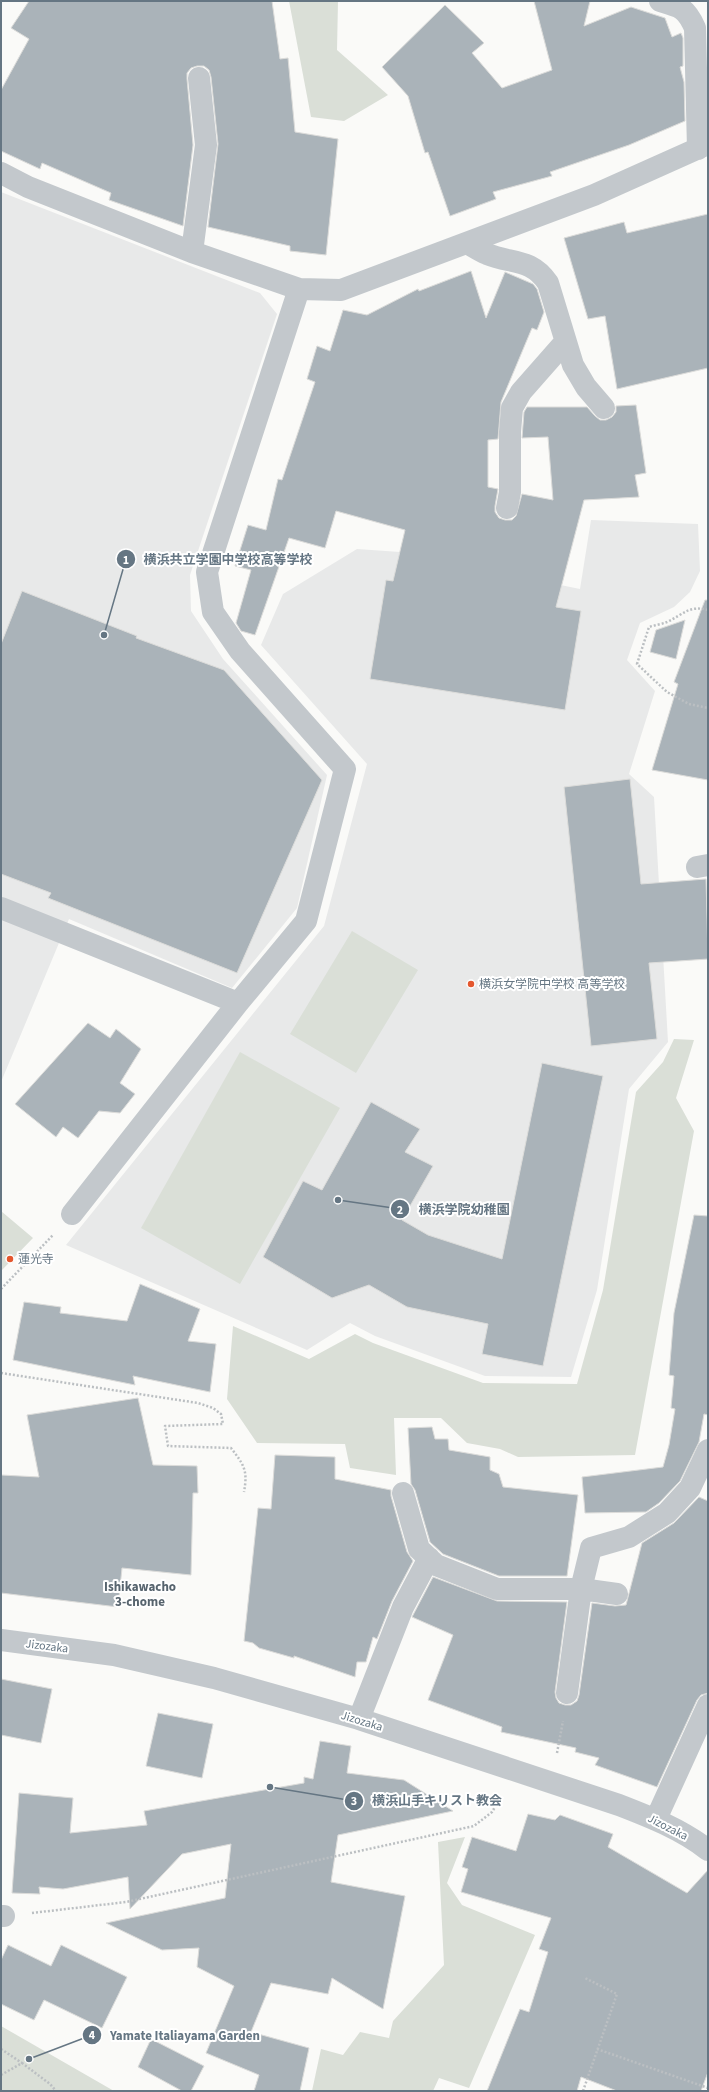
<svg xmlns="http://www.w3.org/2000/svg" width="709" height="2092" viewBox="0 0 709 2092" font-family="'Source Sans 3','Noto Sans JP',sans-serif">
<rect width="100%" height="100%" fill="#fafaf8"/>
<path fill="#e8e9e9" d="M 1,192 L 260,293 L 277,314 L 190,575 L 191,611 L 223,659 L 327,775 L 297,908 L 232,988 L 69,919 L 1,1082 Z
M 591,520 L 698,524 L 700,571 L 690,592 L 674,607 L 640,623 L 627,660 L 655,691 L 629,774 L 654,797 L 668,1042 L 629,1089 L 597,1290 L 571,1377 L 485,1376 L 375,1336 L 350,1323 L 307,1350 L 66,1245 L 324,926 L 367,764 L 261,645 L 283,594 L 357,549 L 400,552 L 580,589 Z"/>
<path fill="#dadfd7" d="M 289,1 L 338,1 L 337,50 L 388,95 L 344,121 L 311,117 Z
M 352,931 L 418,970 L 356,1073 L 290,1034 Z
M 674,1039 L 694,1040 L 676,1098 L 694,1131 L 635,1455 L 518,1457 L 500,1449 L 467,1443 L 441,1418 L 394,1418 L 396,1475 L 350,1468 L 345,1444 L 257,1443 L 227,1399 L 233,1326 L 309,1359 L 355,1334 L 373,1343 L 483,1383 L 577,1384 L 603,1290 L 636,1092 L 663,1062 Z
M 240,1052 L 340,1108 L 240,1284 L 141,1228 Z
M 1,1211 L 33,1238 L 1,1271 Z
M 465,1837 L 447,1883 L 462,1905 L 535,1935 L 469,2088 L 439,2078 L 433,2091 L 312,2091 L 321,2049 L 343,2055 L 360,2032 L 389,2038 L 393,2021 L 444,1965 L 438,1842 Z
M 1,2026 L 114,2091 L 1,2091 Z"/>
<path fill="#aab3b9" stroke="#dcdcda" d="M 29,1 L 272,1 L 280,59 L 288,58 L 295,132 L 338,139 L 326,255 L 290,251 L 290,246 L 208,227 L 218,144 L 211,77 L 209,70 L 204,66 L 197,66 L 191,68 L 187,73 L 187,79 L 193,145 L 183,226 L 109,200 L 111,193 L 42,163 L 40,169 L 1,151 L 1,90 L 29,39 L 11,28 Z
M 534,1 L 590,1 L 584,26 L 631,7 L 665,18 L 672,37 L 681,33 L 683,38 L 683,66 L 680,67 L 684,82 L 685,121 L 629,145 L 550,172 L 552,176 L 493,192 L 496,199 L 450,216 L 428,152 L 425,153 L 408,96 L 382,67 L 445,5 L 484,43 L 472,53 L 502,88 L 552,70 Z
M 708,214 L 708,368 L 617,389 L 605,316 L 588,319 L 564,238 L 624,222 L 627,233 Z
M 471,271 L 486,318 L 505,272 L 533,284 L 537,289 L 544,312 L 537,330 L 532,328 L 501,402 L 498,439 L 488,440 L 488,487 L 498,489 L 495,506 L 495,512 L 499,518 L 505,520 L 512,520 L 516,516 L 522,494 L 553,500 L 548,437 L 522,438 L 524,412 L 527,407 L 587,407 L 595,416 L 600,420 L 606,420 L 612,417 L 616,412 L 616,406 L 636,405 L 646,473 L 635,475 L 639,497 L 584,500 L 556,607 L 581,611 L 565,710 L 370,679 L 386,580 L 393,581 L 405,530 L 336,511 L 325,548 L 289,538 L 255,635 L 241,631 L 236,623 L 251,570 L 235,566 L 248,525 L 266,530 L 278,479 L 282,480 L 315,382 L 307,379 L 317,346 L 330,351 L 343,310 L 367,315 L 418,289 L 419,291 Z
M 22,591 L 137,636 L 136,638 L 224,670 L 322,780 L 237,973 L 48,898 L 51,893 L 1,874 L 1,644 Z
M 705,600 L 708,600 L 708,780 L 652,770 L 678,684 L 674,682 Z
M 685,620 L 676,659 L 650,652 L 656,630 Z
M 630,779 L 641,884 L 706,879 L 708,959 L 649,963 L 657,1039 L 591,1046 L 564,787 Z
M 88,1023 L 110,1038 L 116,1029 L 141,1049 L 120,1083 L 135,1094 L 120,1113 L 99,1111 L 78,1138 L 63,1127 L 56,1137 L 15,1104 Z
M 542,1063 L 603,1076 L 543,1366 L 482,1354 L 488,1324 L 407,1307 L 369,1285 L 332,1298 L 263,1257 L 303,1181 L 322,1190 L 371,1102 L 420,1129 L 405,1152 L 433,1166 L 402,1220 L 428,1235 L 502,1259 Z
M 694,1215 L 708,1216 L 708,1415 L 704,1414 L 699,1442 L 680,1481 L 659,1503 L 646,1512 L 585,1513 L 582,1477 L 663,1467 L 669,1445 L 675,1409 L 671,1408 L 674,1376 L 669,1375 L 674,1313 Z
M 140,1284 L 200,1309 L 188,1341 L 216,1344 L 210,1392 L 133,1376 L 135,1385 L 13,1360 L 24,1302 L 61,1307 L 60,1313 L 127,1321 Z
M 138,1398 L 153,1465 L 197,1466 L 198,1493 L 193,1493 L 191,1575 L 122,1568 L 118,1607 L 1,1593 L 1,1475 L 39,1477 L 27,1415 Z
M 432,1427 L 435,1439 L 448,1439 L 449,1450 L 490,1457 L 490,1470 L 499,1474 L 503,1487 L 578,1495 L 567,1576 L 499,1576 L 443,1554 L 430,1542 L 415,1490 L 411,1484 L 408,1428 Z
M 275,1455 L 335,1457 L 335,1479 L 391,1490 L 391,1496 L 407,1552 L 413,1561 L 392,1601 L 377,1639 L 373,1637 L 366,1662 L 357,1662 L 355,1677 L 294,1656 L 294,1658 L 259,1648 L 253,1643 L 244,1641 L 258,1508 L 271,1509 Z
M 699,1497 L 708,1501 L 708,1693 L 701,1695 L 697,1700 L 657,1787 L 595,1765 L 599,1758 L 575,1752 L 576,1748 L 501,1732 L 502,1727 L 428,1700 L 453,1635 L 412,1617 L 433,1577 L 497,1601 L 567,1602 L 555,1692 L 556,1698 L 559,1703 L 565,1705 L 571,1705 L 577,1701 L 579,1695 L 592,1603 L 615,1606 L 626,1605 L 642,1543 L 674,1523 Z
M 1,1679 L 52,1689 L 41,1743 L 1,1735 Z
M 158,1713 L 213,1724 L 202,1778 L 146,1766 Z
M 320,1741 L 351,1746 L 347,1773 L 404,1780 L 453,1811 L 338,1835 L 331,1882 L 405,1896 L 383,2009 L 332,1978 L 328,1994 L 271,1983 L 251,2032 L 309,2048 L 300,2091 L 254,2091 L 259,2075 L 206,2053 L 234,1986 L 197,1967 L 199,1948 L 162,1950 L 106,1923 L 225,1898 L 231,1844 L 182,1854 L 130,1909 L 128,1877 L 63,1889 L 39,1887 L 40,1894 L 12,1893 L 19,1793 L 73,1798 L 70,1833 L 147,1825 L 144,1811 L 304,1783 L 304,1777 L 313,1779 Z
M 528,1814 L 555,1820 L 560,1815 L 613,1834 L 608,1847 L 687,1893 L 708,1870 L 708,2072 L 701,2091 L 617,2091 L 581,2077 L 577,2091 L 487,2091 L 520,2009 L 529,2012 L 548,1952 L 539,1949 L 551,1918 L 461,1892 L 468,1869 L 462,1867 L 472,1837 L 516,1851 Z
M 8,1945 L 51,1966 L 61,1945 L 127,1977 L 102,2028 L 44,2000 L 34,2020 L 1,2004 L 1,1960 Z
M 151,2039 L 204,2066 L 191,2091 L 182,2091 L 138,2067 Z"/>
<g fill="none" stroke-linecap="round" stroke-linejoin="round">
<path stroke="#bbbfc2" stroke-width="2.5" stroke-dasharray="2 2" stroke-linecap="butt" d="M 708,610 C 689,605 684,614 667,622 C 662,624 655,625 649,627 L 637,664 L 667,692 L 689,704 L 708,708
M 1,1289 L 53,1235
M 1,1373 L 198,1403 L 213,1408 L 221,1414 L 223,1424 L 165,1426 L 168,1446 L 231,1448 C 244,1465 248,1470 244,1492
M 557,1753 L 563,1721
M 32,1913 L 126,1902 L 474,1826 L 492,1812 L 501,1797
M 1,2049 L 22,2063
M 597,2049 L 708,2088
M 1,2075 L 22,2063 L 50,2084 L 56,2091
M 583,2091 L 617,1994 L 585,1978"/>
<path stroke="#c3c8cc" stroke-width="22" d="M 660,1 C 681,7 686,8 695,28 L 698,149
M 1,173 L 28,187 L 192,252 L 299,289 L 341,290 L 594,195 L 708,144
M 467,243 C 474,247 480,251 487,254 C 512,264 531,258 548,283 L 573,365 L 586,387 L 604,408
M 192,252 L 206,145 L 199,78
M 507,508 L 510,492 L 510,432 L 512,408 L 521,392 L 565,342
M 697,867 L 708,865
M 1,908 L 238,1003
M 72,1214 L 238,1003 L 306,921 L 345,769 L 240,651 L 213,612 L 207,572 L 299,289
M 403,1493 L 419,1549 L 436,1565 L 497,1589 L 581,1589 L 617,1594
M 1,1640 L 114,1655 L 214,1678 L 359,1719 L 619,1805 C 650,1817 681,1829 708,1850
M 567,1693 L 581,1589 L 591,1548 L 629,1537 L 667,1513 L 690,1488 L 708,1450
M 359,1719 L 403,1607 L 429,1558
M 656,1819 L 708,1705
M 1,1916 L 4,1916"/>
</g>
<g fill="#e4572e" stroke="#fff" stroke-width="1.5">
<circle cx="471" cy="984" r="4"/>
<circle cx="10" cy="1259" r="4"/>
</g>
<g text-anchor="middle" stroke-width="4" stroke-linejoin="round" paint-order="stroke">
<g font-size="12" fill="#657683" stroke="#fff" text-anchor="start">
<text x="479" y="988">横浜女学院中学校 高等学校</text>
<text x="18" y="1263">蓮光寺</text>
</g>
<g font-size="12" fill="#657683" stroke="#fff">
<text transform="translate(47 1646) rotate(7)" y="4">Jizozaka</text>
<text transform="translate(362 1721) rotate(17)" y="4">Jizozaka</text>
<text transform="translate(668 1827) rotate(27)" y="4">Jizozaka</text>
</g>
<g font-size="13" font-weight="bold" fill="#57646e" stroke="#fff">
<text x="140" y="1591">Ishikawacho<tspan x="140" dy="15">3-chome</tspan></text>
</g>
</g>
<path fill="none" stroke="#657683" stroke-width="1.5" d="M104 635L126 559M338 1200L400 1209M270 1787L354 1801M29 2059L92 2035"/>
<g fill="#657683" stroke="#fff" stroke-width="1.5">
<circle cx="104" cy="635" r="4"/>
<circle cx="338" cy="1200" r="4"/>
<circle cx="270" cy="1787" r="4"/>
<circle cx="29" cy="2059" r="4"/>
<circle cx="126" cy="559" r="10"/>
<circle cx="400" cy="1209" r="10"/>
<circle cx="354" cy="1801" r="10"/>
<circle cx="92" cy="2035" r="10"/>
</g>
<g font-size="12" text-anchor="middle" font-weight="bold" fill="#fff">
<text x="126" y="564">1</text>
<text x="400" y="1214">2</text>
<text x="354" y="1805">3</text>
<text x="92" y="2039">4</text>
</g>
<g font-size="13" text-anchor="middle" font-weight="bold" fill="#657683" stroke="#fff" stroke-width="4" stroke-linejoin="round" paint-order="stroke">
<text x="228" y="564">横浜共立学園中学校高等学校</text>
<text x="464" y="1214">横浜学院幼稚園</text>
<text x="437" y="1805">横浜山手キリスト教会</text>
<text x="185" y="2040">Yamate Italiayama Garden</text>
</g>
<rect width="709" height="2092" fill="none" stroke="#657683" stroke-width="4"/>
</svg>
